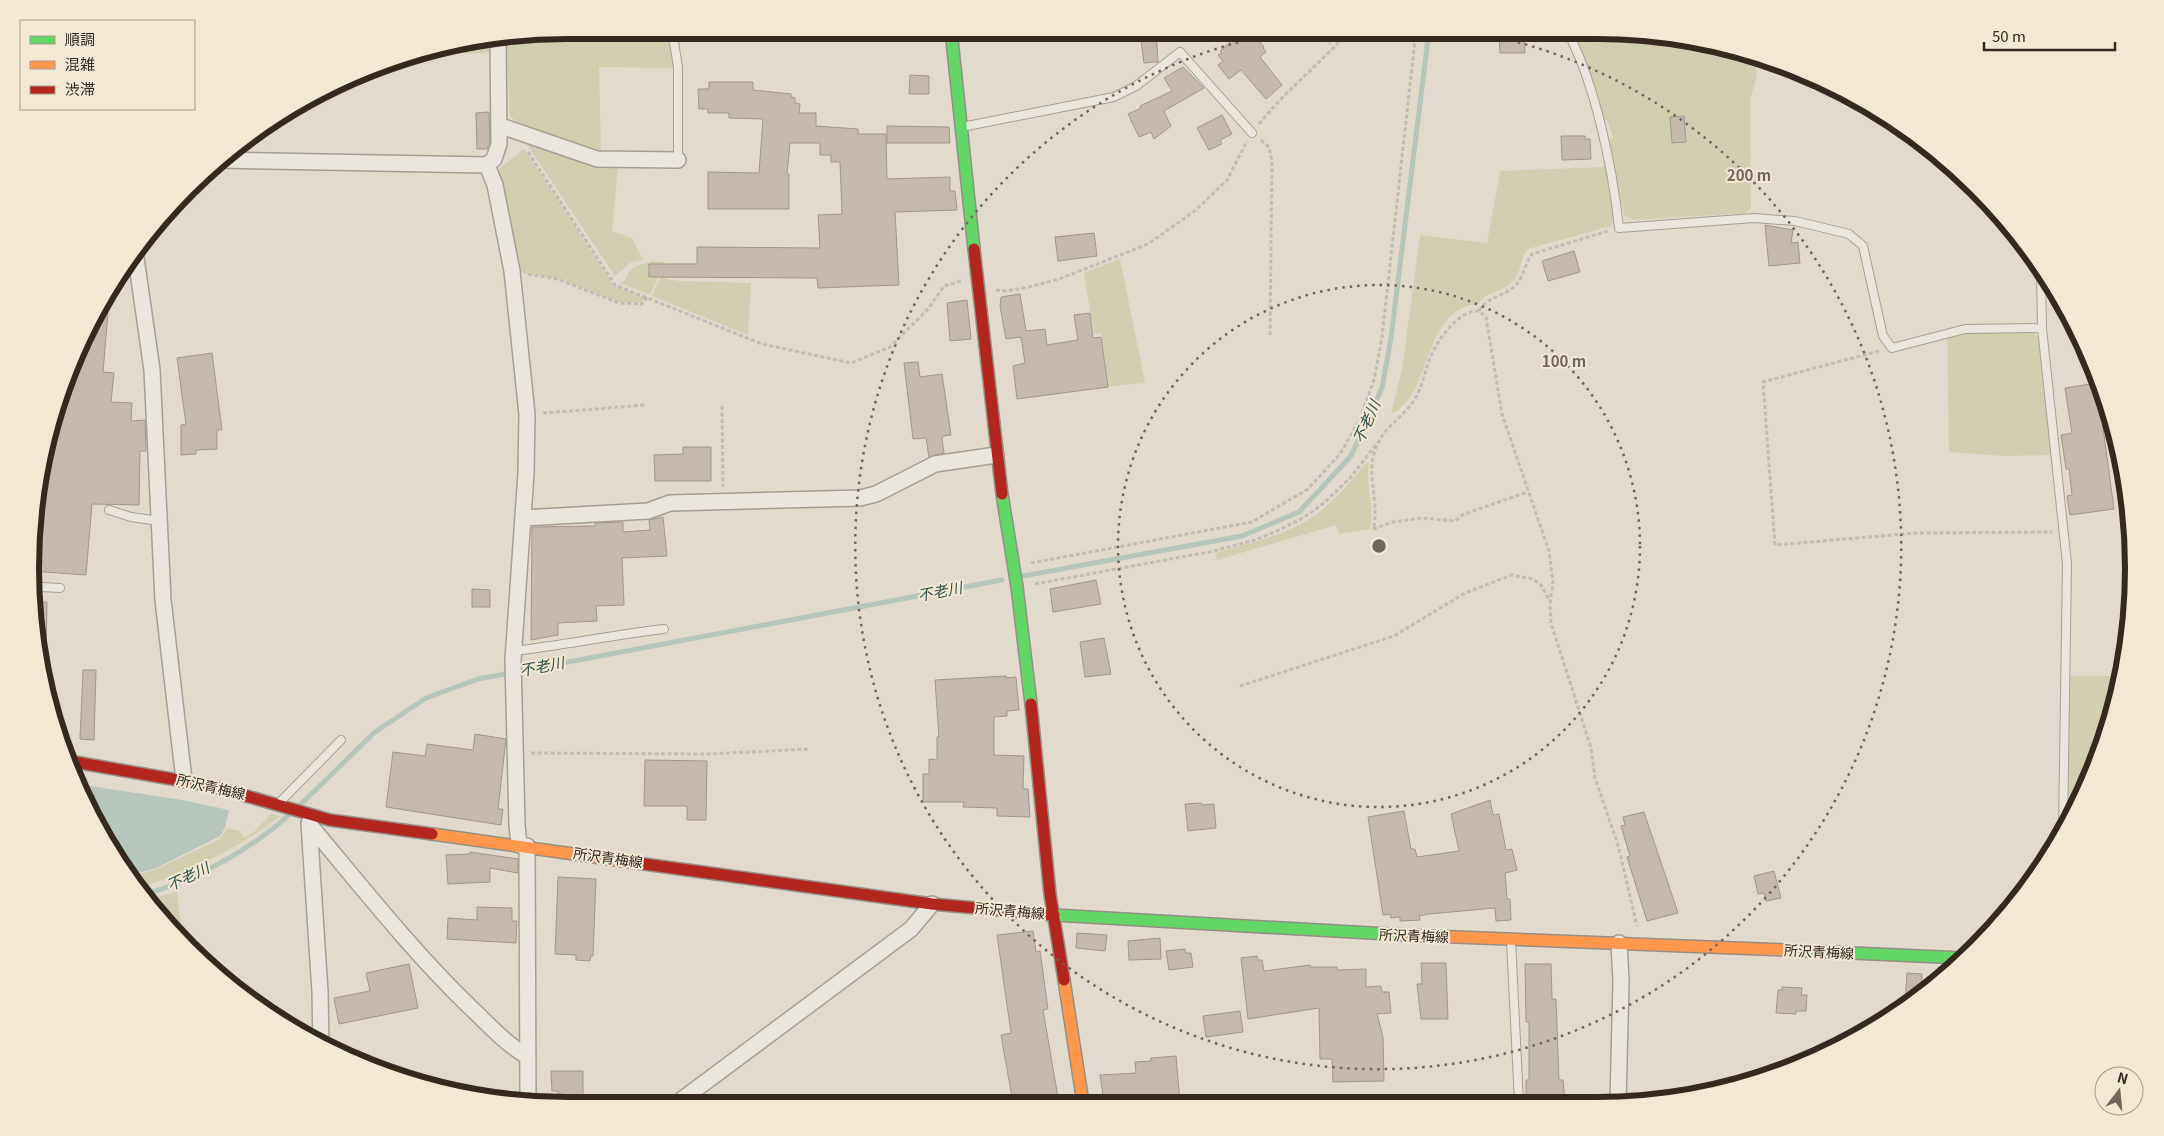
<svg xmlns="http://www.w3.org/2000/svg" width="2164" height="1136" viewBox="0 0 2164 1136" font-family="Georgia,'Noto Sans JP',serif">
<rect width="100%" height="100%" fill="#e2dacc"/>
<path fill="#d1cfb0" d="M 568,30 L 667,30 L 674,68 L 599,67 L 601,150 L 519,125 L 510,116 L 506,36 Z
M 1324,31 L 1343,31 L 1329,46 Z
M 1575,31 C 1632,31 1701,36 1756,56 L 1757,75 L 1750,100 L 1751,209 L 1745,213 L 1634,220 L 1624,216 L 1609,143 L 1613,137 L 1608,122 L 1604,119 Z
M 491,38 L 491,53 L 411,54 L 463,40 Z
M 530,145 L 594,167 L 618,167 L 612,231 L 632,238 L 643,260 L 630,263 L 615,276 L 528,146 Z
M 524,149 L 614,286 L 645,298 L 641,303 L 619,302 L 557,278 L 518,272 L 499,169 Z
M 1605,167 L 1615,217 L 1611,226 L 1528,249 C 1520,258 1522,272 1513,281 C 1501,294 1491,288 1478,304 C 1432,308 1431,365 1411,396 C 1407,402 1400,408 1395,413 L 1391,412 L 1402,370 L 1420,235 L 1487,243 L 1500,171 Z
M 1120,259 L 1145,382 L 1108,387 L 1101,333 L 1094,334 L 1084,273 Z
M 653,261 L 665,262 L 650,295 L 620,283 L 626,279 C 629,266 642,265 653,261 Z
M 663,272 L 666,279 L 680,281 L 751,283 L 748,335 L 652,296 Z
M 2029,331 L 2038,336 L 2051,455 L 2003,456 L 1949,452 L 1947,335 L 1965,332 Z
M 1366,463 L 1369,464 C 1365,486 1375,508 1370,529 L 1339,534 L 1336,525 L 1217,560 L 1216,553 C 1247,544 1283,536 1311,518 C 1330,506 1352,481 1366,463 Z
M 2069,676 L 2120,676 L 2116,708 L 2083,795 L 2066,794 Z
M 271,814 L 280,816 C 238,849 189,872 138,888 L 129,877 L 154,870 L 220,839 L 227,828 L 240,831 L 244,838 L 254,832 Z
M 177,891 L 183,943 L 148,900 Z"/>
<path fill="#b7c6bc" d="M 77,784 L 182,800 L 229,810 L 225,827 L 220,836 L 154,869 L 128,875 L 85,806 Z"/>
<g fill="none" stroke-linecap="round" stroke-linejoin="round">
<path stroke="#b7c6bc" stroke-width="5" d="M 1023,576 L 1242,536 L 1299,512 L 1351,456 L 1382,388 L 1391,338 L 1429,31
M 299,806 L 375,732 L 426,698 L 478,679 L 1002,580
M 143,895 C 195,880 249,851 289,815"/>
</g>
<path fill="#c5b9ad" stroke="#a1968c" d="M 1156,31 L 1158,62 L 1144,63 L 1140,33 Z
M 1234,31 L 1251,31 L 1264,47 L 1263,48 L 1266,52 L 1260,57 L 1282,85 L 1266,99 L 1241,70 L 1229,79 L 1218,65 L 1223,61 L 1218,55 L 1222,53 L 1220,51 L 1237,36 Z
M 1499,31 L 1524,31 L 1525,53 L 1500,53 Z
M 1183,67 L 1204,88 L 1164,111 L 1171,126 L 1154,139 L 1151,132 L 1139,137 L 1128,114 L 1141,108 L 1140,106 L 1172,91 L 1164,78 Z
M 910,75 L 929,76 L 929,94 L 909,94 Z
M 709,82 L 753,82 L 753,90 L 791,94 L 791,97 L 795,98 L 795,103 L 800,104 L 799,113 L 816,113 L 816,126 L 858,129 L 858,134 L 886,134 L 887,179 L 950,177 L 950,191 L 955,191 L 957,210 L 895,212 L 899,285 L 818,288 L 817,278 L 649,277 L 649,264 L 697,264 L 697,247 L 820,248 L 818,215 L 842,214 L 840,162 L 831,162 L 831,155 L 820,155 L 820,143 L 790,143 L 787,174 L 789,174 L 789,209 L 708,209 L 708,172 L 759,173 L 763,119 L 729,118 L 729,113 L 708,113 L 708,109 L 699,109 L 698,89 L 709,89 Z
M 489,112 L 490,143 L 487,149 L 477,149 L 476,113 Z
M 1222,115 L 1232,134 L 1220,140 L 1222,144 L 1209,150 L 1197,128 Z
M 1684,116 L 1686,142 L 1672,143 L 1670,117 Z
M 887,126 L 949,127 L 950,143 L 887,143 Z
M 1561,136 L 1585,136 L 1585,139 L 1590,139 L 1591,159 L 1562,160 Z
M 1765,225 L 1793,230 L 1791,243 L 1798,242 L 1800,263 L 1769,266 Z
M 1094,233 L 1097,256 L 1058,261 L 1055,237 Z
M 1574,251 L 1580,272 L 1548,281 L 1542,261 Z
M 110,289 L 103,372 L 114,373 L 111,402 L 132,403 L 131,421 L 145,420 L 146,451 L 140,451 L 139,505 L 92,504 L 86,575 L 31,571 L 31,533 L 48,429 L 71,362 Z
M 1020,294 L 1026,331 L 1045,329 L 1047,345 L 1078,340 L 1074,315 L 1090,313 L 1093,338 L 1101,337 L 1108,387 L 1017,399 L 1013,366 L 1025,363 L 1021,337 L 1006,339 L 1000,306 L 1001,297 Z
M 967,300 L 971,339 L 950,341 L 947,303 Z
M 212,353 L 222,430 L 217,430 L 217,449 L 196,450 L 196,454 L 181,455 L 181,425 L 186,424 L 177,358 Z
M 918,362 L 920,377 L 942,374 L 951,435 L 943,436 L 942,439 L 944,453 L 929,457 L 926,438 L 913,439 L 904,363 Z
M 2097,383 L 2114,509 L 2070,515 L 2067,496 L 2072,495 L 2069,469 L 2066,469 L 2061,435 L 2072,433 L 2065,388 Z
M 683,447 L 711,447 L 711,481 L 655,481 L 654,455 L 683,454 Z
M 663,517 L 667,556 L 622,558 L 624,605 L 596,606 L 597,621 L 558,623 L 558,635 L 531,640 L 532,527 L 595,526 L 595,523 L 623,522 L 623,532 L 650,530 L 649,520 Z
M 1096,580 L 1101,604 L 1053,612 L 1050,589 Z
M 472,589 L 490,590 L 490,607 L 472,607 Z
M 31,602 L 47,602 L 46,651 L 39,651 Z
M 1104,638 L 1111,674 L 1085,677 L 1080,642 Z
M 83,670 L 96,670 L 94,740 L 80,739 Z
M 1006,676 L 1006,678 L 1016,677 L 1019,710 L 1007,711 L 1007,716 L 994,717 L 994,755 L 1024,756 L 1023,789 L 1028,789 L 1030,817 L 997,816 L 997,808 L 963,807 L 964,802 L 923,802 L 923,774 L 929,774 L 929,759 L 937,760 L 937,737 L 939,737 L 935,680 Z
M 475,734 L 506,739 L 498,809 L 503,809 L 501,825 L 386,807 L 393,752 L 425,756 L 427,744 L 473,750 Z
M 645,760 L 707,761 L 706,820 L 687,820 L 687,806 L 644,806 Z
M 1490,800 L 1493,815 L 1499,814 L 1506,850 L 1512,849 L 1517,870 L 1505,873 L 1507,899 L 1510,899 L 1511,920 L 1496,921 L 1495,908 L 1429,914 L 1419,916 L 1420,920 L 1400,921 L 1400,917 L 1391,918 L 1390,914 L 1383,915 L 1368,817 L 1404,811 L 1411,849 L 1415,849 L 1417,857 L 1459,851 L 1451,814 Z
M 1201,803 L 1202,805 L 1214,804 L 1216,828 L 1188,831 L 1185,804 Z
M 1644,812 L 1678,913 L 1647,921 L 1627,857 L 1630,856 L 1621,826 L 1625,825 L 1623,817 Z
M 470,852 L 518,859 L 518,873 L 490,868 L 490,882 L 448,884 L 446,855 L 470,854 Z
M 1774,871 L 1781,898 L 1766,901 L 1764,893 L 1758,894 L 1754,876 Z
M 558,877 L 596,879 L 593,956 L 591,956 L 590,961 L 576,960 L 576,955 L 555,954 Z
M 477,907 L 512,908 L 512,921 L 517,921 L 516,943 L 447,939 L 448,918 L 477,920 Z
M 1033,931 L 1036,952 L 1040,951 L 1048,1009 L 1043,1010 L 1059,1103 L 1013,1103 L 1001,1035 L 1011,1033 L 997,935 Z
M 1077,933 L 1107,935 L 1105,951 L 1076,948 Z
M 1160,938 L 1161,959 L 1129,960 L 1128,941 Z
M 1185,949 L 1186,953 L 1191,953 L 1193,967 L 1169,970 L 1166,951 Z
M 1257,956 L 1258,960 L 1262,960 L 1264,971 L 1310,965 L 1310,967 L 1337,967 L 1337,970 L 1366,969 L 1366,987 L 1381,986 L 1382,992 L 1389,992 L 1391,1013 L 1377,1014 L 1383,1037 L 1384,1081 L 1333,1082 L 1332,1059 L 1320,1059 L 1319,1008 L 1248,1019 L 1241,958 Z
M 1421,963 L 1446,963 L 1448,1019 L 1421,1019 L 1417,984 L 1422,984 Z
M 409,964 L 418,1008 L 339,1024 L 334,998 L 370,991 L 366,973 Z
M 1525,964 L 1551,964 L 1552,999 L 1556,999 L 1559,1080 L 1563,1080 L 1565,1102 L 1532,1102 L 1532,1099 L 1526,1099 L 1526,1080 L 1529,1080 L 1529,1022 L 1526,1022 Z
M 1907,973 L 1922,974 L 1921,996 L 1905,1005 Z
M 1782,987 L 1802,988 L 1801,995 L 1807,995 L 1806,1011 L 1796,1011 L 1796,1014 L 1776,1013 L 1778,990 L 1782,990 Z
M 1240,1011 L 1243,1032 L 1206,1037 L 1203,1016 Z
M 1176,1056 L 1180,1103 L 1104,1102 L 1100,1075 L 1136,1073 L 1135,1062 L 1151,1061 L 1151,1058 Z
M 551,1071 L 583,1071 L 583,1097 L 558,1097 L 558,1091 L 552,1091 Z"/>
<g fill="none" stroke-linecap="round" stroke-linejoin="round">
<defs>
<path id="lane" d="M 672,30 L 678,67 L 678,160
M 1567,31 C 1595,82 1613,170 1619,228 L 1754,218 L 1795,221 L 1849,234 L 1863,246 L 1883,336 L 1892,348 L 1965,329 L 2042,328
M 962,127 L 1114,97 L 1136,86 L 1180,52 L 1252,133
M 2041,269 L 2042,328 L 2067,564 L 2063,830
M 109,510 L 131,517 L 159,521
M 31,594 L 42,587 L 60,588
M 514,651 C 564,645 613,635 664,629
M 280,802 L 341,740
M 1511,941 L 1519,1102"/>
<path id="street" d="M 501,126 L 597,159 L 678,160
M 220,160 L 487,165 L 494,159 L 499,144 L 498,37
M 487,165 L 495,185 L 512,271 L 527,414 L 526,473 L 513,660 L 517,825 L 519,845
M 135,251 L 152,370 L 163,600 L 184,780
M 523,518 L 648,511 L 670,503 L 860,498 L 876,494 L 935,464 L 996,455
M 309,823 L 320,992 L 321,1045
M 309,824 C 361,886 412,951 470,1007 C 489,1025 506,1044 528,1057
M 527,846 L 528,1104
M 1618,1102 L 1621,981 L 1619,943
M 676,1104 L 911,929 L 932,904"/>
<path id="fast" d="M 951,30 L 974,249
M 1002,494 L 1017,587 L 1031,704
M 1054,915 L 1406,935
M 1786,950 L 1963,958"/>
<path id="slow" d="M 432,834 L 637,863
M 1406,935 L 1786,950
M 1064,980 L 1083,1103"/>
<path id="jam" d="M 974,249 L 1002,494
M 1031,704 L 1050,894 L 1064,980
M 69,761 L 212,786 L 330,820 L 432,834
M 637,863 L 932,904 L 1054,915"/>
</defs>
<use href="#lane" stroke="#a79f95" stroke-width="10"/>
<use href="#street" stroke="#a79f95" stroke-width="18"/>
<use href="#fast" stroke="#968f85" stroke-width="14"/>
<use href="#slow" stroke="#968f85" stroke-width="14"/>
<use href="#jam" stroke="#968f85" stroke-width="14"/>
<path stroke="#c2bcb4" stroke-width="3" stroke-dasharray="4 2.5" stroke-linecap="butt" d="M 1259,124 C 1286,90 1320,64 1349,31
M 1261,140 L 1269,147 L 1272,161 L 1270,336
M 528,152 L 615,285 L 762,344 L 851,363 L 890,347 L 928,309 L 944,286 L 961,281
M 1608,231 L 1532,254 C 1525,264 1523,278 1515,286 C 1503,297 1488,296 1479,311 L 1486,317 L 1487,323 L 1502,414 L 1549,551 L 1553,582 L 1550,604 L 1551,623 L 1591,748 L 1595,778 L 1618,845 L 1637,926
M 528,274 L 557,279 L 619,303 L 642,304 L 647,297
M 996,290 L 1006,291 L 1029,287 L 1059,279 L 1148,244 L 1196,210 L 1227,180 L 1247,141
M 1479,311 C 1459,310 1438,339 1431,356 C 1425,369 1423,386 1415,399 C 1400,422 1380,427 1373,457 C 1368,481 1380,506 1373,529 L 1393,522 L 1422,518 L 1455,521 L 1462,515 L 1527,492
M 1879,351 L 1763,382 L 1775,545 L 1916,533 L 2052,532
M 722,406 L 723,487
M 543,413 L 645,405
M 1031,563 L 1252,522 L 1308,489 L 1340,454 L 1358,423 L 1374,380 L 1382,337 L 1416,31
M 1035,584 L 1214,551 L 1255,540 L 1277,531 L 1303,518 L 1324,503 L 1351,477 L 1377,443
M 1240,686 L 1394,636 L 1465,593 L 1512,575 L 1533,579 L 1541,585 L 1549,600
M 531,753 L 709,754 L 808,749"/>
<use href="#lane" stroke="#eae5dd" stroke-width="8"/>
<use href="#street" stroke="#eae5dd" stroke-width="15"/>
<use href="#fast" stroke="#63d668" stroke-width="11"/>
<use href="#slow" stroke="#ff974d" stroke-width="11"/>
<use href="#jam" stroke="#b3261e" stroke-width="11"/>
</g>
<g fill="none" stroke="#71665c" stroke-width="2.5" stroke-dasharray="2.5 5">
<circle cx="1379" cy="546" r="261"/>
<path d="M1474 32A523 523 0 1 1 1288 31"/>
</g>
<g text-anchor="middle" stroke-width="4" stroke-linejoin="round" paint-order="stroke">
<g font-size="14" fill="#34281f" stroke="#f2e8d3">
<text transform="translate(211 787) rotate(13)" y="5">所沢青梅線</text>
<text transform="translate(608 858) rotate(8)" y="5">所沢青梅線</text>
<text transform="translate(1010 911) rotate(5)" y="5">所沢青梅線</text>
<text transform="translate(1414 936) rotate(2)" y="5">所沢青梅線</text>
<text transform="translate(1819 952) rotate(3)" y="5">所沢青梅線</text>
</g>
<g font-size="15" font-style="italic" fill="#2f524e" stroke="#f2e8d3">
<text transform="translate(1367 422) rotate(-66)" y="5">不老川</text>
<text transform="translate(940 592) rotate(-11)" y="5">不老川</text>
<text transform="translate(542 667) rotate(-11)" y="5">不老川</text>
<text transform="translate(188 877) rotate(-26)" y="5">不老川</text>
</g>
</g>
<path d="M0 0H2164V1136H0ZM568 39H1596A529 529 0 0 1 2125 568V568A529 529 0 0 1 1596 1097H568A529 529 0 0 1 39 568V568A529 529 0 0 1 568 39Z" fill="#f2e8d3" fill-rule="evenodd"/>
<path fill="none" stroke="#34281f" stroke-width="6" d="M568 39H1596A529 529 0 0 1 2125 568V568A529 529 0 0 1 1596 1097H568A529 529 0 0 1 39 568V568A529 529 0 0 1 568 39Z"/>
<circle cx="1379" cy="546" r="8" fill="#71665c" stroke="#f2e8d3" stroke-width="2.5"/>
<g font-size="15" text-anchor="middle" font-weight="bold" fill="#71665c" stroke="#f2e8d3" stroke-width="4" stroke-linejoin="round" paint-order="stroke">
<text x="1749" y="181">200 m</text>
<text x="1564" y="367">100 m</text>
</g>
<rect x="20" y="20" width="175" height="90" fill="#f2e8d3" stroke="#a69b8b"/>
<rect x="30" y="36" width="25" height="8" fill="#63d668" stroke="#a69b8b"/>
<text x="65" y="45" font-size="15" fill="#34281f">順調</text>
<rect x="30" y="61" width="25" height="8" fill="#ff974d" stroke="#a69b8b"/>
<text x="65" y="70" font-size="15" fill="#34281f">混雑</text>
<rect x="30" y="86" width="25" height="8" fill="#b3261e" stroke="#a69b8b"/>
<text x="65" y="95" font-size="15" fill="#34281f">渋滞</text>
<g transform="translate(2119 1091) rotate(16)"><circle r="24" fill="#f2e8d3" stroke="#a69b8b"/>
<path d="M0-4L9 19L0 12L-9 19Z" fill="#71665c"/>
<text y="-8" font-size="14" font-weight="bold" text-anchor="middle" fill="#34281f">N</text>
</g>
<path d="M1984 42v8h131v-8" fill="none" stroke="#34281f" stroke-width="2.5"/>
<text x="1992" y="42" font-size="15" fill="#34281f" stroke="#f2e8d3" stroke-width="4" paint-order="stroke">50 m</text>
</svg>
